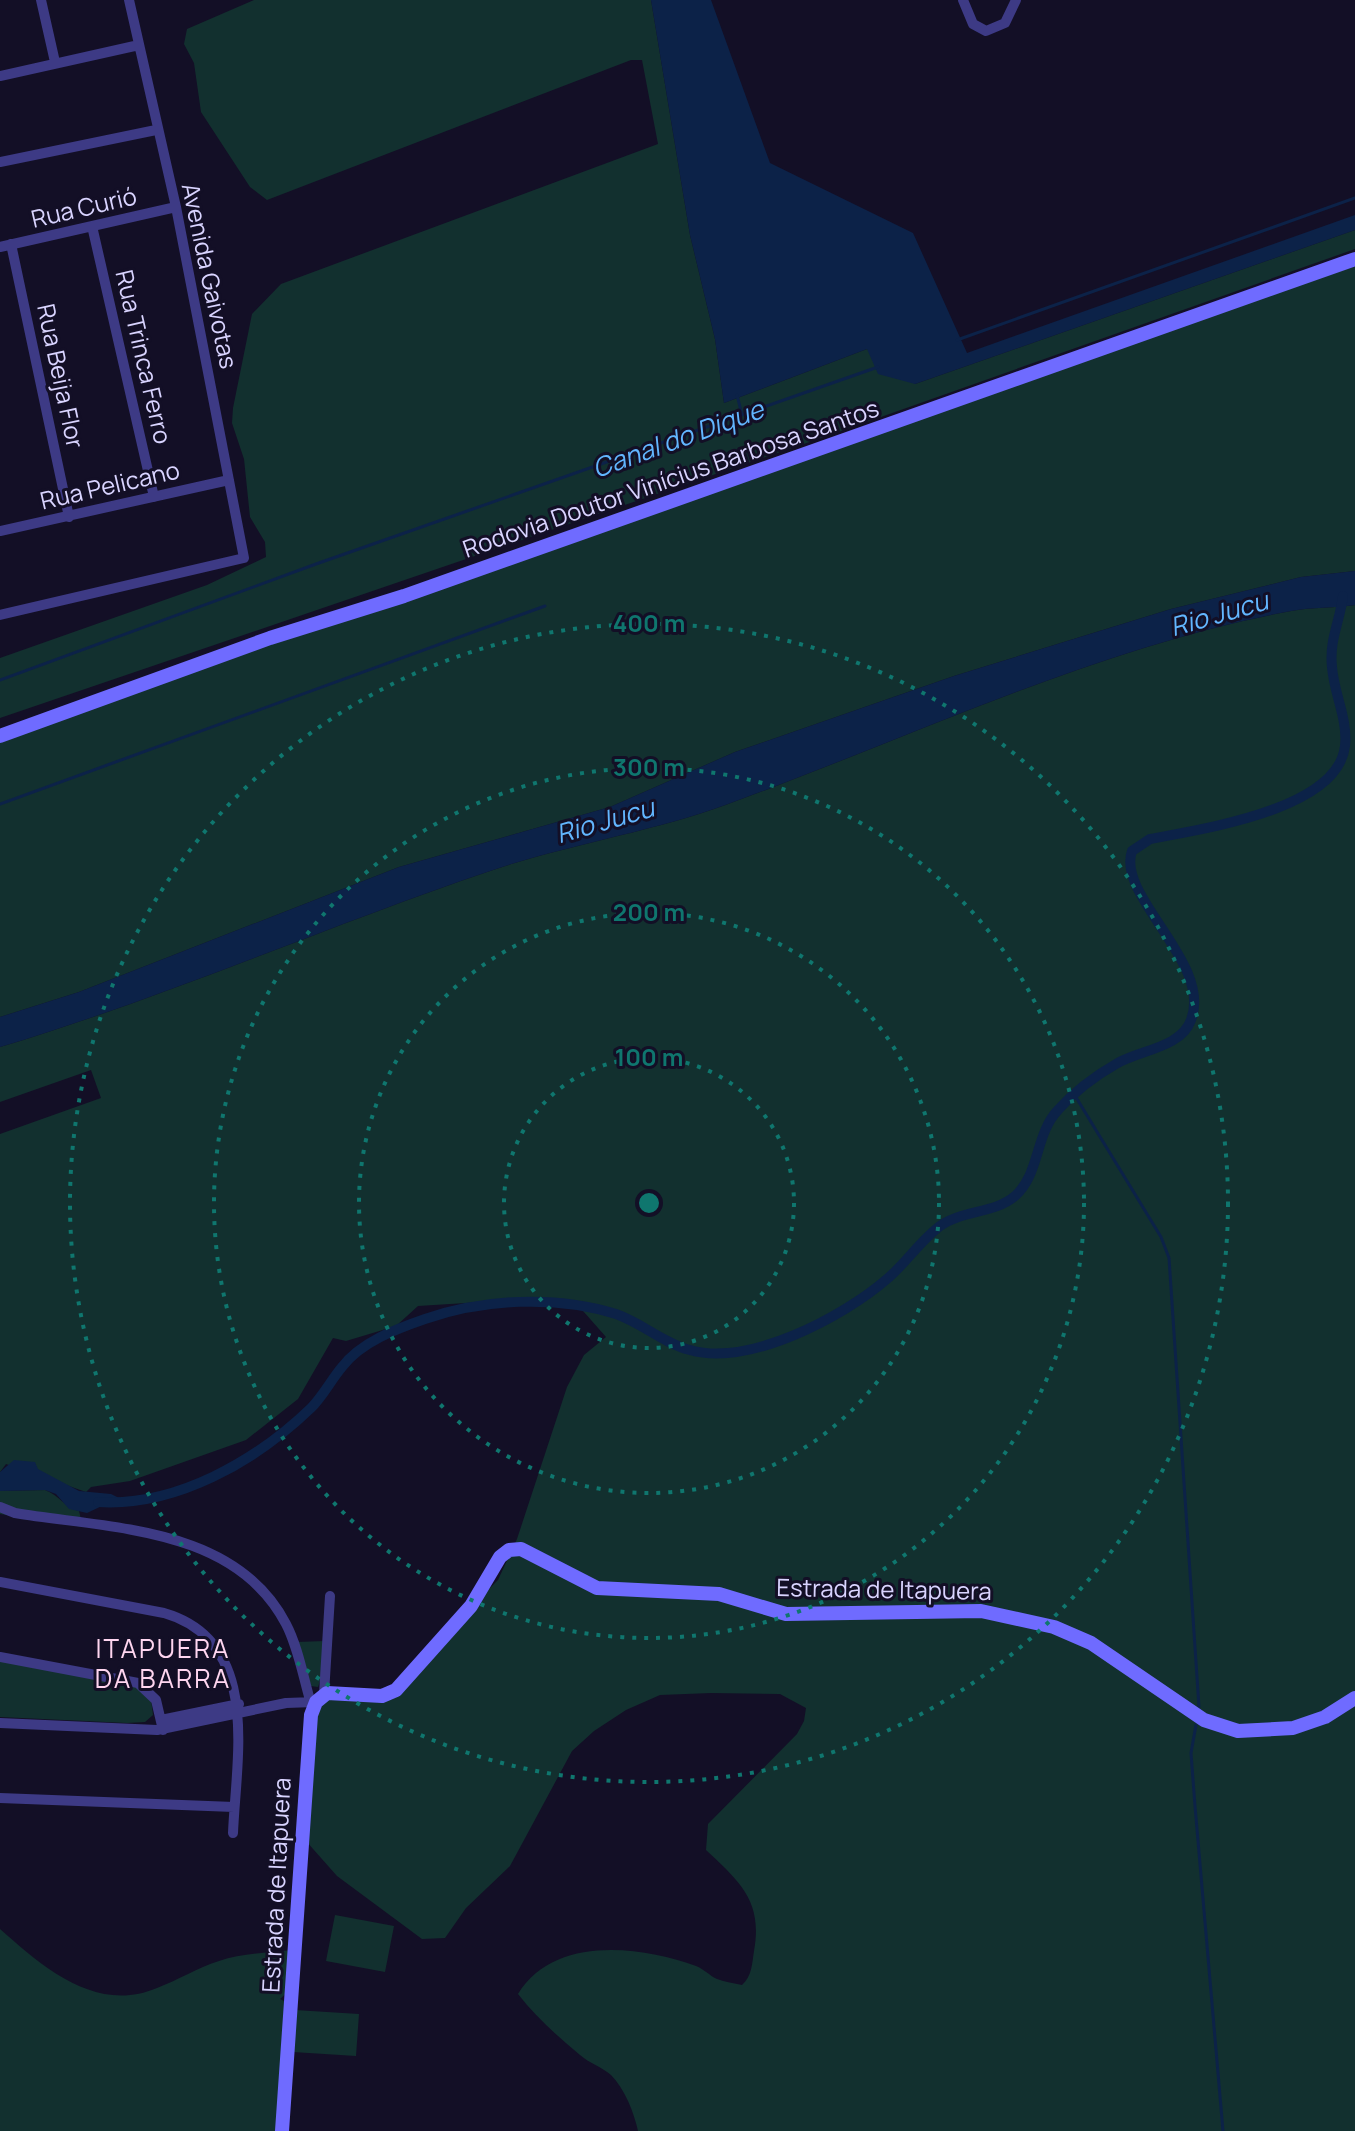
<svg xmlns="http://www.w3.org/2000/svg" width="1355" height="2131" viewBox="0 0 1355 2131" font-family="Manrope,sans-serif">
<rect width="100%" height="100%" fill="#130f26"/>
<path fill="#12302f" d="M 254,0 L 651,0 L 690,235 L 715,339 L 724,403 L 867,349 L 915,384 L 1355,230 L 1355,249 L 830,435 L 0,718 L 0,658 L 207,585 L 266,557 L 265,542 L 250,517 L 244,459 L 232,423 L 233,408 L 252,314 L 281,284 L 658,144 L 642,60 L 631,60 L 267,200 L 250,187 L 201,112 L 194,63 L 184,44 L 187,29 Z
M 1355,266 L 1355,571 L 1301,577 L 1171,609 L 954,676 L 735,752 L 610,807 L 399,867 L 79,992 L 0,1017 L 0,735 Z
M 1355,605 L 1355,2131 L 638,2131 C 634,2113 625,2089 611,2075 C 602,2067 589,2063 580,2055 C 557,2036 536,2017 518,1994 C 554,1935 641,1946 696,1966 C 704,1969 710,1976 717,1979 C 725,1982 734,1983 742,1985 C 752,1976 752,1964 754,1951 C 763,1901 740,1882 706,1850 L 708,1824 L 797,1734 L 804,1721 L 806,1708 L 780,1694 L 711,1693 L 660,1695 L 626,1710 L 594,1731 L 572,1751 L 510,1866 L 466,1908 L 445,1938 L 422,1939 L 337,1876 L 306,1841 L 317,1712 L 330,1695 L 380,1698 L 498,1580 L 517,1539 L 567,1387 L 584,1355 L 606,1337 L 576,1303 L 545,1298 L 418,1306 L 396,1326 L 346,1341 L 333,1338 L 298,1399 L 246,1440 L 130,1481 L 91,1487 L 86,1492 L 6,1464 L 0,1472 L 0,1134 L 101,1098 L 91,1070 L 0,1102 L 0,1047 C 167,997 327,926 493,870 C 570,844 652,832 728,804 C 912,737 1097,647 1291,611 C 1312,607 1334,608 1355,605 Z
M 45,1490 C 59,1495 65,1508 79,1511 L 83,1527 L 0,1514 L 0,1491 Z
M 325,1641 L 320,1681 L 318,1687 L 311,1686 L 297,1642 Z
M 0,1660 L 138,1687 L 151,1699 L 153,1715 L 145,1722 L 127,1723 L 0,1717 Z
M 335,1915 L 394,1926 L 385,1972 L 326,1961 Z
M 0,1929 C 43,1967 96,2014 157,1988 C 178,1980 197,1968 219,1961 C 241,1953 268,1953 292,1950 L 289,1991 L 280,1999 L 288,2003 L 283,2131 L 0,2131 Z
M 295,2010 L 359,2014 L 356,2056 L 293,2052 Z"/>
<path fill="#0c2248" d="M 651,0 L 711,0 L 770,163 L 913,233 L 967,353 L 1355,215 L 1355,230 L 915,384 L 878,374 L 867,349 L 724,403 L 715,339 L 690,235 Z
M 1355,571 L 1355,605 C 1334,608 1312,607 1291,611 C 1097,647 912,737 728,804 C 652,832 570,844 493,870 C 327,926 167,997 0,1047 L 0,1017 L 79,992 L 399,867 L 610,807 L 735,752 L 954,676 L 1171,609 L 1301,577 Z
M 14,1460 L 35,1462 L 38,1469 L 79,1491 L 111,1494 L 119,1498 L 87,1513 L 69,1509 L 56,1494 L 45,1490 L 0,1491 L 0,1472 Z"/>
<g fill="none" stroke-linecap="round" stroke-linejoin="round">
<path stroke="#0c2248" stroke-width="3" d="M 957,340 L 1355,198
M 737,395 L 742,415
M 0,680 L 316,564 L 878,367
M 0,804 L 545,606
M 1074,1094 L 1161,1237 L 1169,1258 L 1199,1707
M 1196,1725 L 1191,1753 L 1195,1806 L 1223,2131"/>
<path stroke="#0c2248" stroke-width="10" d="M 98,1502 C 176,1507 256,1461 311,1408 C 323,1396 331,1380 342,1367 C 361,1342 396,1329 425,1319 C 483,1299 556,1295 616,1314 C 642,1323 663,1343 690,1350 C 749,1367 843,1317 887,1279 C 906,1263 920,1241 940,1226 C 962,1210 994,1214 1015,1196 C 1040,1174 1035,1134 1058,1110 C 1074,1092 1095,1076 1116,1064 C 1139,1050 1181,1048 1191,1020 C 1213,963 1116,896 1132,851 L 1150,839 C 1201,829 1338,810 1345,746 C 1348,719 1334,694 1332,667 C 1329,640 1340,621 1343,596"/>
<path stroke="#3d3a85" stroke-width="10" d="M 41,0 L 55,62
M 963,0 L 973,24 L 986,31 L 1005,23 L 1016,0
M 0,76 L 139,45
M 0,162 L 156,130
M 92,226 L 154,497
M 11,244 L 69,517
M 0,247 L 176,207
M 0,531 L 229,480
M 0,615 L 244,558 L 176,207 L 129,0
M 0,1507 L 15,1513 C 110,1529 235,1526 286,1624 C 298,1647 303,1676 310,1700
M 0,1582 L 164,1613 C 262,1641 236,1758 233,1833
M 0,1657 L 138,1683 L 156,1700 L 163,1730
M 324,1694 L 330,1596
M 161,1720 L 239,1704
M 0,1723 L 157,1730 L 286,1703 L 314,1702
M 0,1798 L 234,1807"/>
<path stroke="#6f6bff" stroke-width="14" d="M 0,736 L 270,638 L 404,596 L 1355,259
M 282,2131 L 311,1715 L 316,1702 L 327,1693 L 382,1696 L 396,1690 L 471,1606 L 500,1557 L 509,1550 L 521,1549 L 597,1588 L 719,1594 L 786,1614 L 981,1611 L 1054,1627 L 1091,1643 L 1204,1720 L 1238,1731 L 1293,1728 L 1325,1717 L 1355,1698"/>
</g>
<g fill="none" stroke="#0f766e" stroke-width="4" stroke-dasharray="4 8">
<circle cx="649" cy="1203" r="145"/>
<circle cx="649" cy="1203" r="290"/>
<circle cx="649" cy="1203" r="435"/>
<circle cx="649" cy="1203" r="579"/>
</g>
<g text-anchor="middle" stroke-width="6" stroke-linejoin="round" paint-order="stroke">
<g font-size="24" fill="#d9d4ff" stroke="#130f26">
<text transform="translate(84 208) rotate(-13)" y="8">Rua Curió</text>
<text transform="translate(209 276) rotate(78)" y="8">Avenida Gaivotas</text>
<text transform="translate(143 357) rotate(77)" y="8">Rua Trinca Ferro</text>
<text transform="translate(60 376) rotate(78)" y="8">Rua Beija Flor</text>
<text transform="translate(671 479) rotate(-19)" y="8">Rodovia Doutor Vinícius Barbosa Santos</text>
<text transform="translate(110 486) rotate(-13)" y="8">Rua Pelicano</text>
<text transform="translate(884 1590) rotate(1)" y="8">Estrada de Itapuera</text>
<text transform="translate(277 1885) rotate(-87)" y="8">Estrada de Itapuera</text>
</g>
<g font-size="26" font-style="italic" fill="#62b6ff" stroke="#130f26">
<text transform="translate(678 439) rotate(-20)" y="9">Canal do Dique</text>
<text transform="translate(1219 614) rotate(-16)" y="9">Rio Jucu</text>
<text transform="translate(605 821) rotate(-16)" y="9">Rio Jucu</text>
</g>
<g font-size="26" letter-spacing="2" fill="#ffd6f0" stroke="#130f26">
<text x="163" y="1658">ITAPUERA<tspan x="163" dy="30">DA BARRA</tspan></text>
</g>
</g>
<circle cx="649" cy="1203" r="12" fill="#0f766e" stroke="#130f26" stroke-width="4"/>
<g font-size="24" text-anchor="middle" font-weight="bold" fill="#0f766e" stroke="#130f26" stroke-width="6" stroke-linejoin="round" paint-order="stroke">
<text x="649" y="632">400 m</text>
<text x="649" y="776">300 m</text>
<text x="649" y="921">200 m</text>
<text x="649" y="1066">100 m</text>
</g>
</svg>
